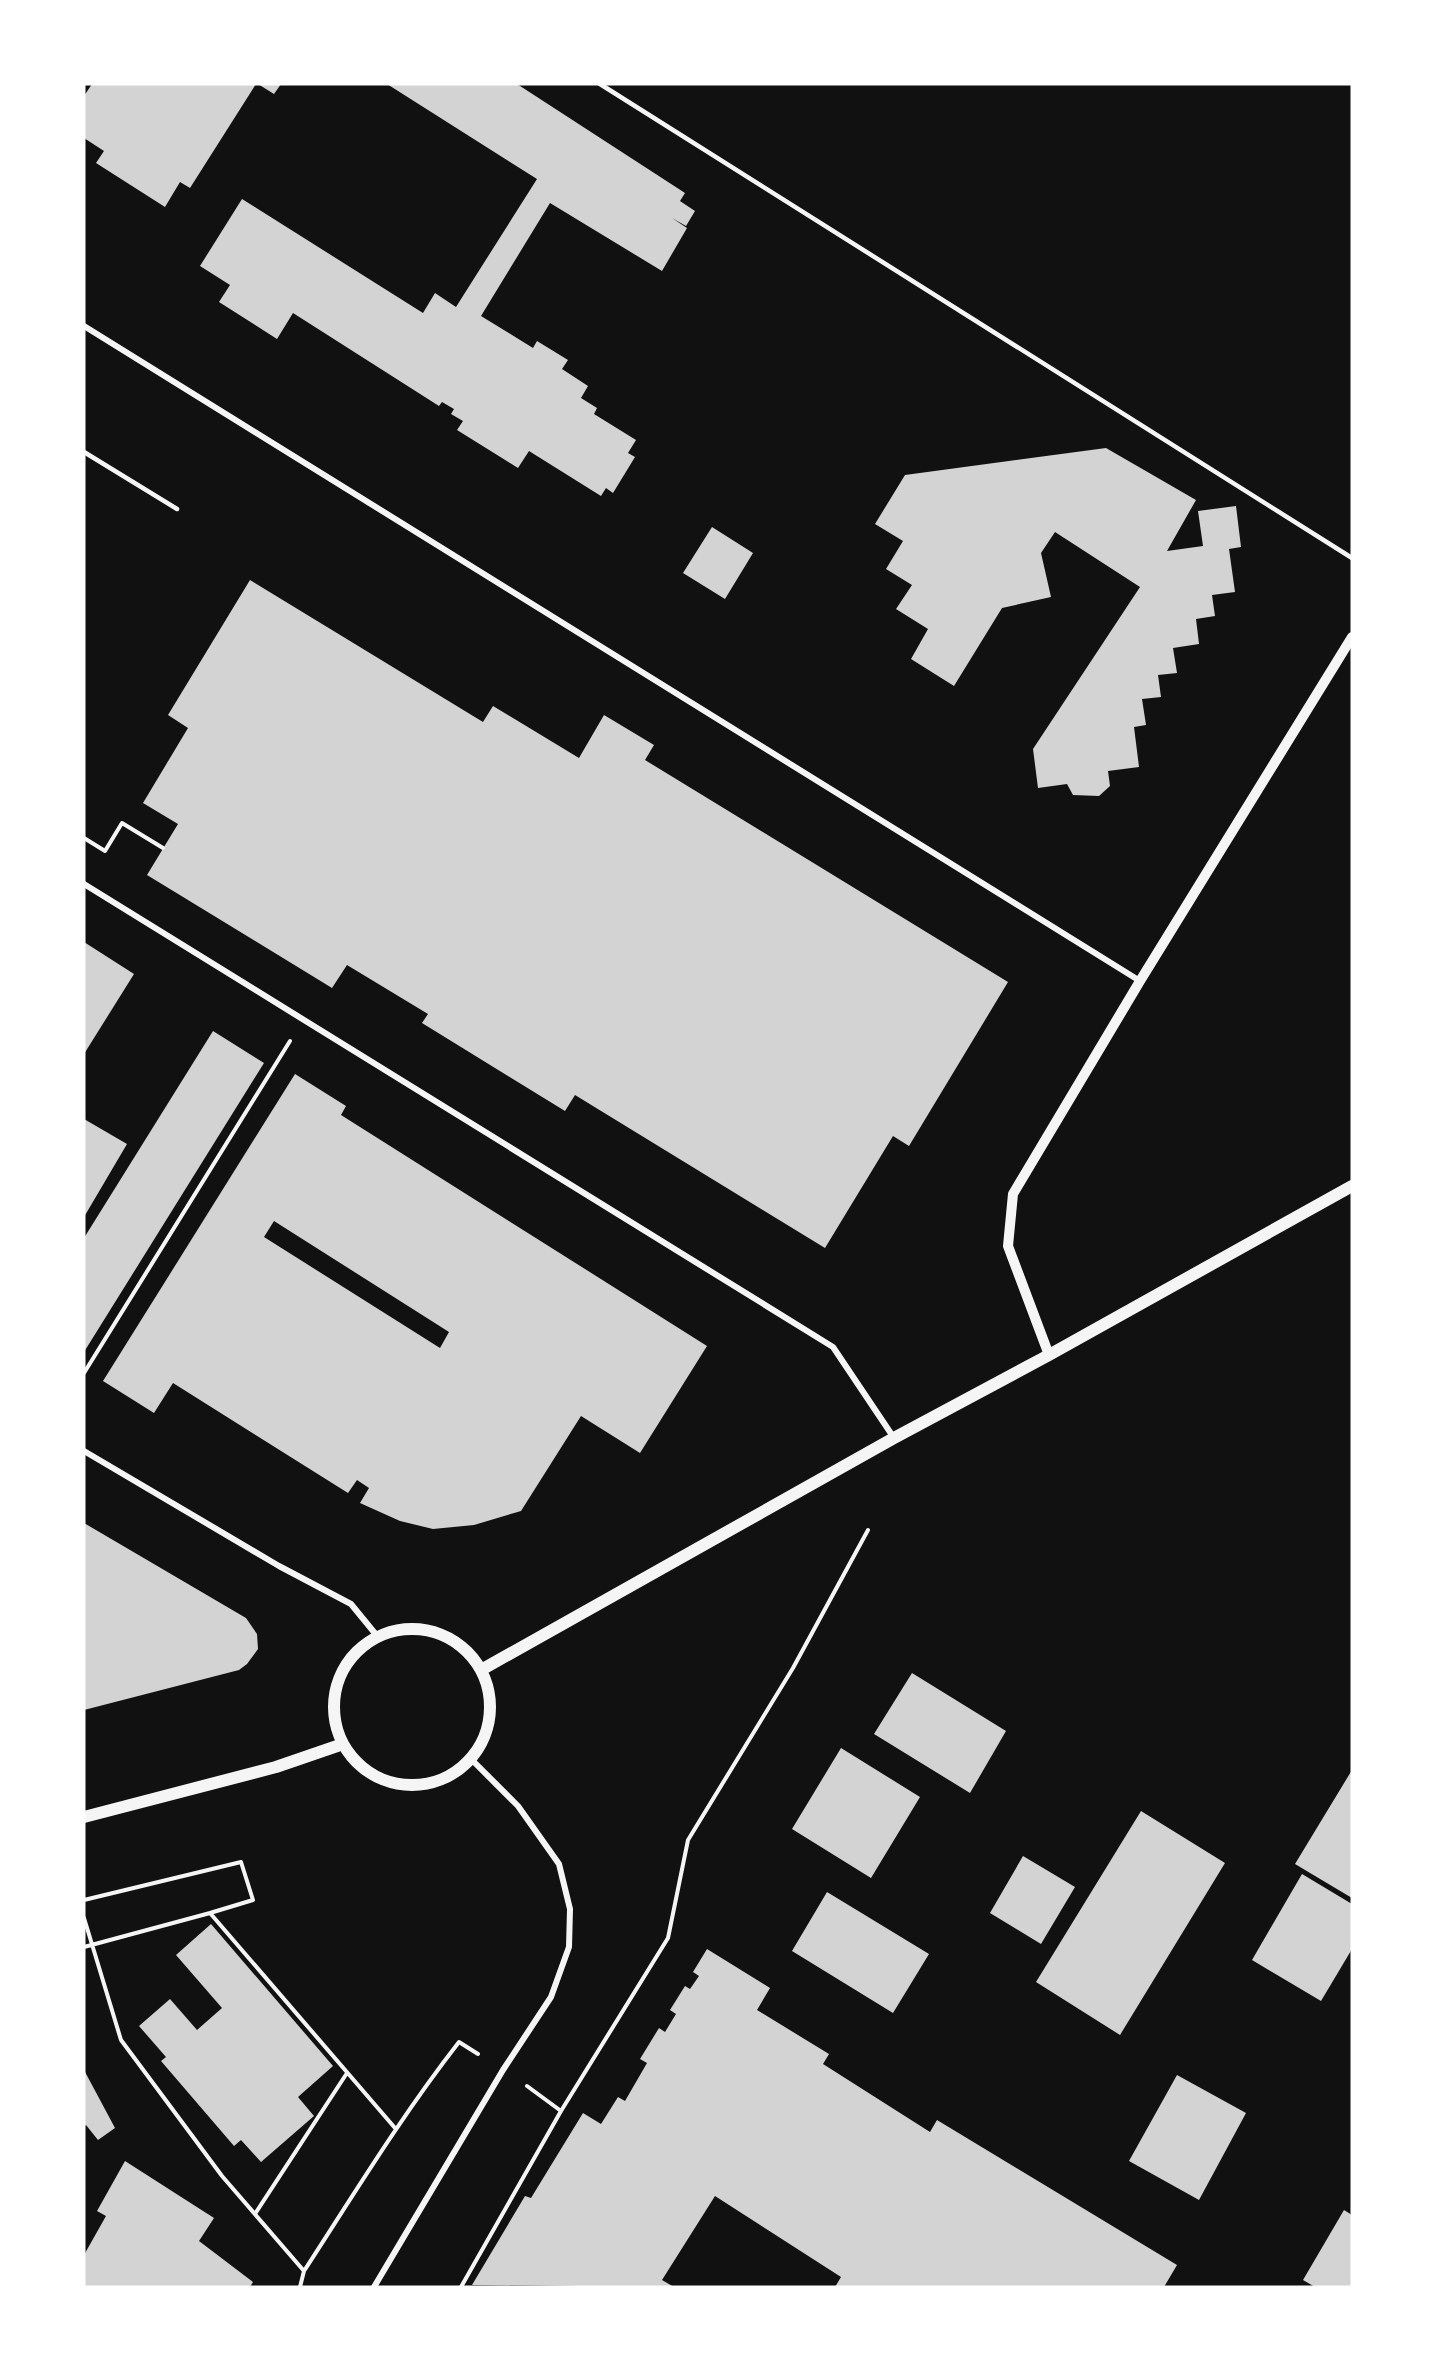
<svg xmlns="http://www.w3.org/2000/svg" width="1436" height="2371" viewBox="0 0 1436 2371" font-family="Montserrat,sans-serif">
<rect width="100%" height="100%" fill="#111"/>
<path fill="#d3d3d3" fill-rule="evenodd" d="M 92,84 L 256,84 L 190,188 L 180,182 L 165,207 L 96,163 L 104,151 L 84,138 L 84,96 Z
M 258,84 L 281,84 L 274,94 Z
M 387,84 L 517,84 L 685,193 L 680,201 L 695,211 L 686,226 L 672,218 L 687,228 L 662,271 L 550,203 L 481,316 L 533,348 L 537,341 L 568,360 L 562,369 L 588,386 L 581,398 L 597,408 L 594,414 L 636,440 L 628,453 L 635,457 L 613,493 L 606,488 L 601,496 L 529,451 L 518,468 L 457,430 L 463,421 L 451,414 L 454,409 L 442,402 L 439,406 L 293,313 L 277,339 L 219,302 L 230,285 L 200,266 L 242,199 L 423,313 L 435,293 L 456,307 L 537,179 Z
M 1106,448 L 1196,500 L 1167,551 L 1203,546 L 1198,511 L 1236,506 L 1241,547 L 1229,549 L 1235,592 L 1212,595 L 1215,616 L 1196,619 L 1199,644 L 1173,648 L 1177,673 L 1158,675 L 1161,697 L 1142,699 L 1146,725 L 1134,727 L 1139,767 L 1108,771 L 1110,786 L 1099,796 L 1073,795 L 1067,784 L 1038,788 L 1033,749 L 1140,587 L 1055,532 L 1041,553 L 1051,597 L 1002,608 L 954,686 L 911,659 L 928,629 L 896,609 L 912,585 L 886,569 L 903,541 L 875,524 L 905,475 Z
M 712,527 L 753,553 L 725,599 L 683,573 Z
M 250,580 L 483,722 L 493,706 L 579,758 L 604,715 L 654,745 L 645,760 L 1008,982 L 909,1146 L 893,1136 L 825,1248 L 575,1095 L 565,1111 L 422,1023 L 428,1014 L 347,965 L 332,988 L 147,875 L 178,824 L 143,803 L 188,728 L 168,715 Z
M 84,942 L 134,974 L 84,1054 Z
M 213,1031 L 264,1063 L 84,1352 L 84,1238 Z
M 295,1074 L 346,1106 L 341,1115 L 707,1346 L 640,1453 L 581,1416 L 521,1511 L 474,1525 L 433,1529 L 400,1521 L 360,1503 L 369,1488 L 357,1480 L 348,1493 L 173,1383 L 154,1413 L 103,1381 ZM 274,1221 L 449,1332 L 440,1348 L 264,1237 Z
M 84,1119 L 127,1144 L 84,1217 Z
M 84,1523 L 246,1618 L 257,1634 L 258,1649 L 247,1664 L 239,1670 L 84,1710 Z
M 912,1673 L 1006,1731 L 970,1793 L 874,1734 Z
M 841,1748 L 920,1797 L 871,1878 L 792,1829 Z
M 1352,1770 L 1352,1898 L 1295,1864 Z
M 1141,1811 L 1225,1863 L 1120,2035 L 1036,1982 Z
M 1023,1856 L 1075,1887 L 1041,1944 L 990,1913 Z
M 1302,1874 L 1352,1904 L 1352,1949 L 1321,2001 L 1252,1960 Z
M 827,1892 L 929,1954 L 893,2013 L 792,1951 Z
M 211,1924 L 333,2066 L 298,2097 L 314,2116 L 261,2162 L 241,2140 L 234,2146 L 161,2061 L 166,2057 L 139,2026 L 170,1999 L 197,2030 L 222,2008 L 176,1955 Z
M 707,1949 L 770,1988 L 757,2010 L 829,2054 L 823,2064 L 930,2132 L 937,2120 L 1177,2265 L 1164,2287 L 835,2287 L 841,2277 L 715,2196 L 662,2280 L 674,2287 L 472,2285 L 525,2196 L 531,2198 L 583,2113 L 601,2124 L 618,2097 L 625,2101 L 647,2063 L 640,2059 L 659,2028 L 665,2032 L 676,2014 L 670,2010 L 685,1986 L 690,1989 L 699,1976 L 693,1972 Z
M 84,2070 L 115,2128 L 98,2140 L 86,2125 L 84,2126 Z
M 1177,2075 L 1246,2113 L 1199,2200 L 1129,2161 Z
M 125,2161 L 214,2218 L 199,2241 L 253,2282 L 250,2287 L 84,2287 L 84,2255 L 106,2216 L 97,2211 Z
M 1344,2210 L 1352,2215 L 1352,2287 L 1315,2287 L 1303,2280 Z"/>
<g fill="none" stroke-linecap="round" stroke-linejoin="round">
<path stroke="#f5f5f5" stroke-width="4" d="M 84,838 L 105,851 L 122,823 L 163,848
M 84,1373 L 290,1041
M 84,1900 L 241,1862 L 253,1900 L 210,1913 L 395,2128
M 84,1918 L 121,2040 L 222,2176 L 304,2271
M 84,1947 L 210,1913
M 561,2111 L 668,1938 L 688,1840 L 793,1668 L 868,1530
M 255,2214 L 347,2073
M 300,2287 L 304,2271 C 354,2194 402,2115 459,2042 L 478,2054
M 461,2287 L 561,2111 L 527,2086"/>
<path stroke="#f5f5f5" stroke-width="4.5" d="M 600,84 L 1352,558
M 84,452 L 177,509"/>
<path stroke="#f5f5f5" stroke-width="6" d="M 84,326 L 1140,981
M 84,884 L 833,1347 L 894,1438
M 84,1451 L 279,1566 L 351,1604 L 378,1637
M 374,2287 L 503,2070 L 551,1997 L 569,1947 L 570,1909 L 559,1864 L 518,1806 L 471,1759"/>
<path stroke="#f5f5f5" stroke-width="10" d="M 1049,1355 L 1008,1246 L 1013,1194 L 1140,981 L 1352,637"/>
<path stroke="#f5f5f5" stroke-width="12" d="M334 1707a78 78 0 1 1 156 0a78 78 0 1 1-156 0Z
M 481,1670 L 894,1438 L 1049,1355 L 1352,1186
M 84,1817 L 276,1767 L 343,1744"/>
</g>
<rect width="1436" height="2371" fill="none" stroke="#ffffff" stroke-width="171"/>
</svg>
